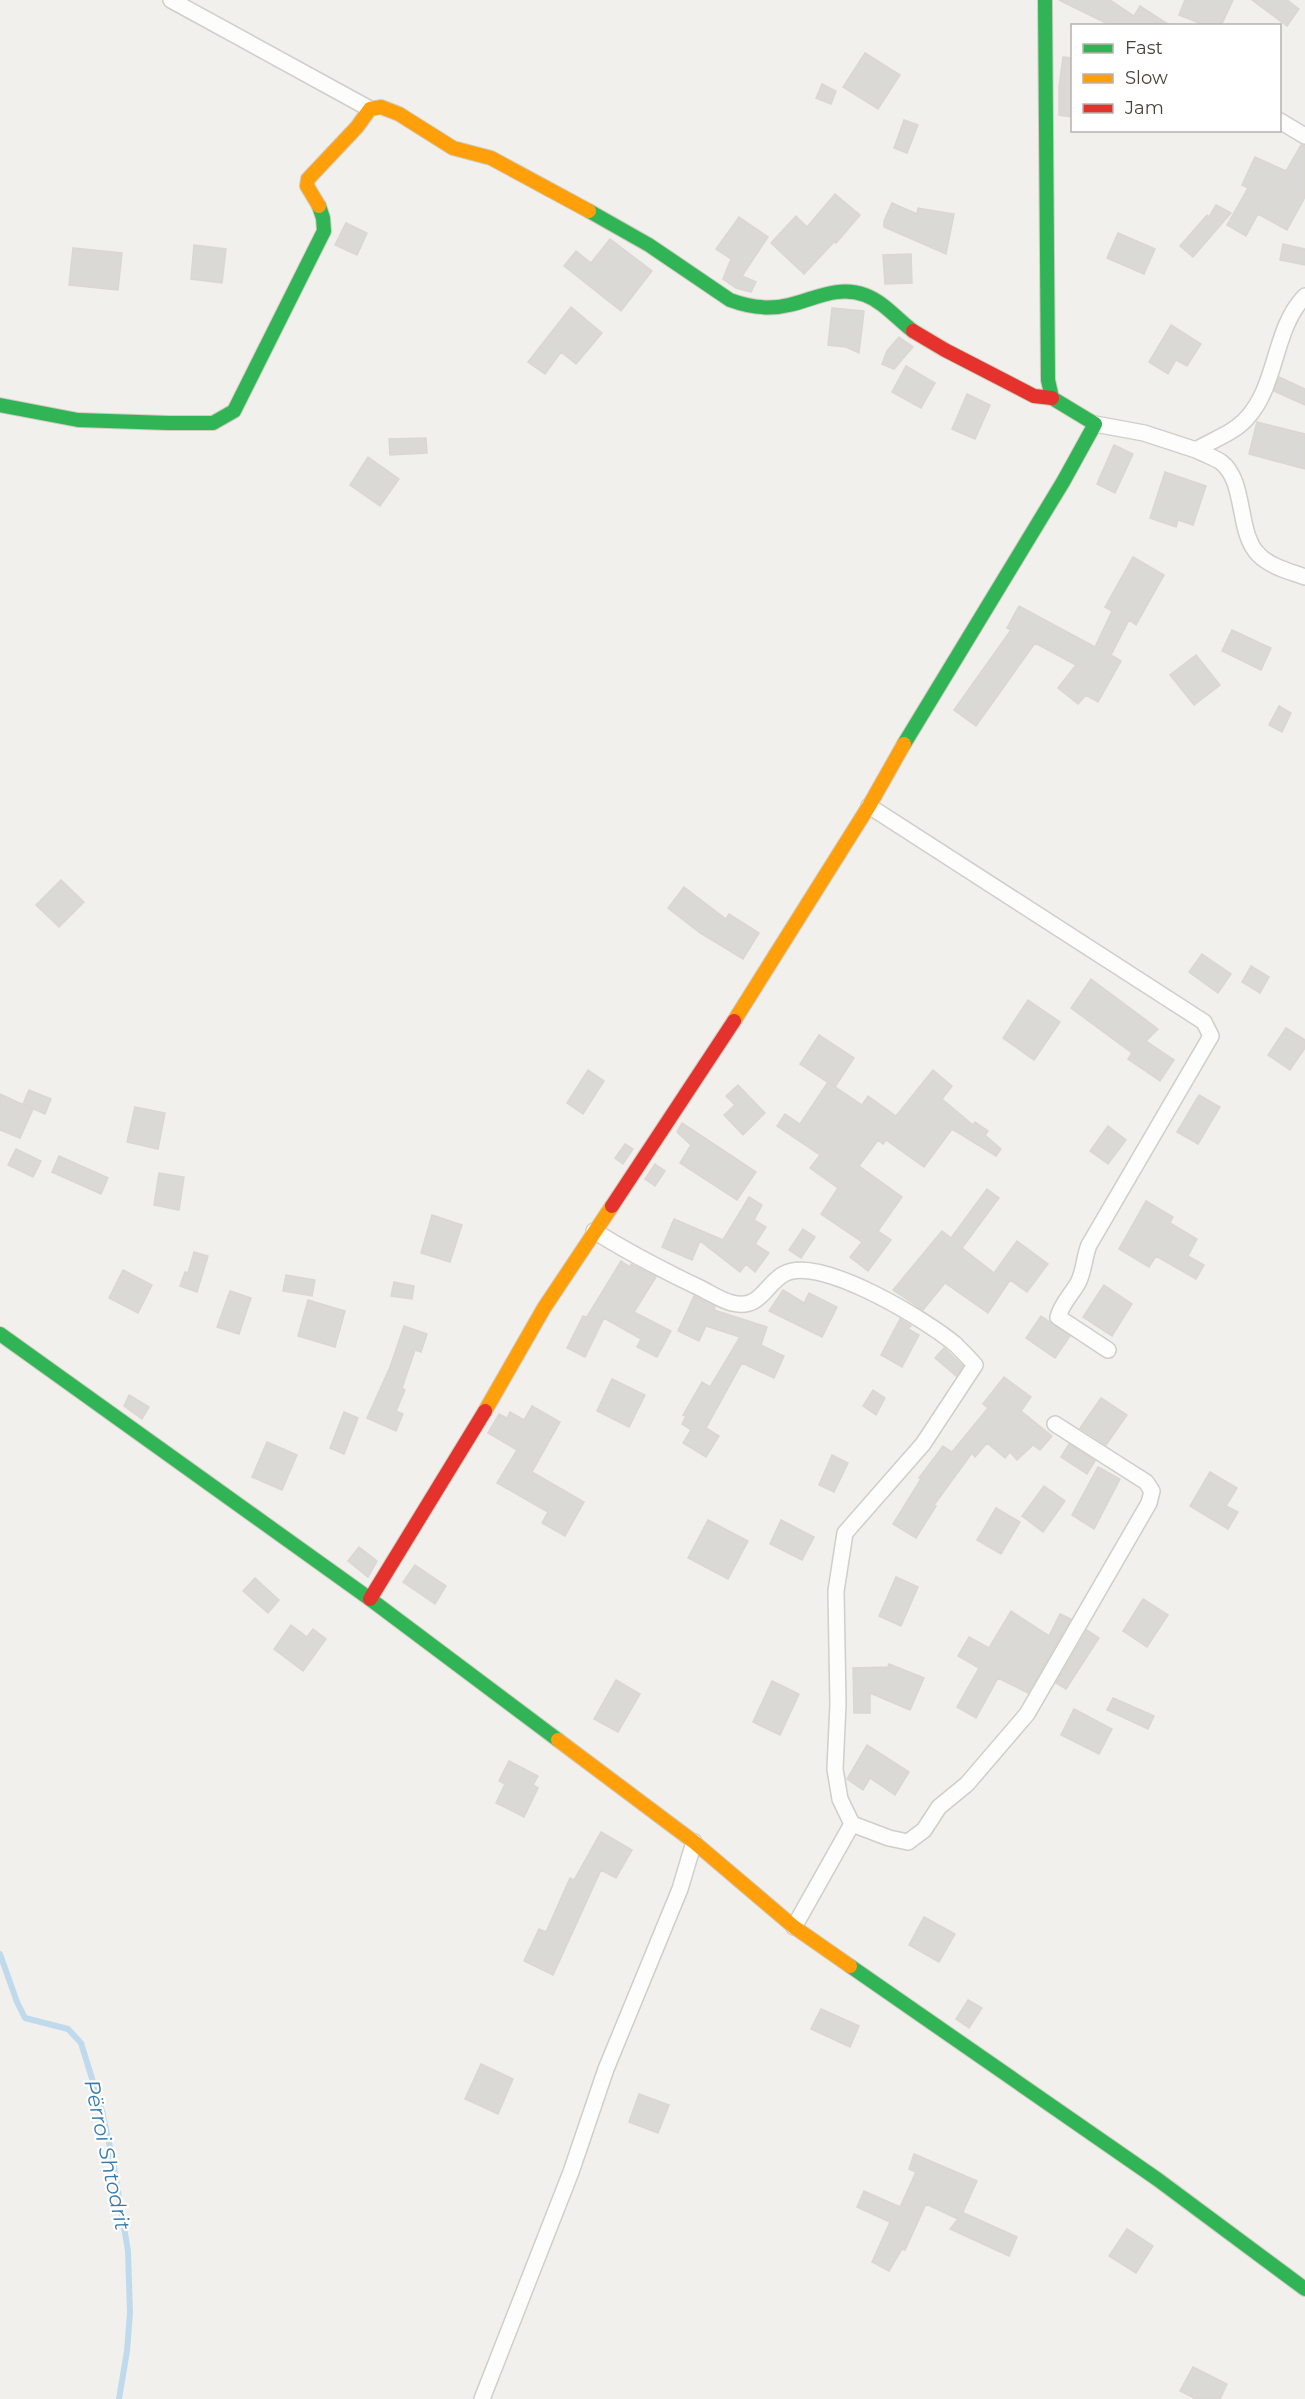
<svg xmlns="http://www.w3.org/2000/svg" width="1305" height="2399" viewBox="0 0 1305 2399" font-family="Montserrat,sans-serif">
<rect width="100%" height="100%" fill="#f2f0ec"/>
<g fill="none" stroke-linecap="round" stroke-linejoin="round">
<path stroke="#c0daed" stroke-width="6" d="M 0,1954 L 17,2002 L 25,2018 L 68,2029 L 81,2043 L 102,2111 L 113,2161 L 128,2251 L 130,2313 L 127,2351 L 119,2399"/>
</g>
<path fill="#dbd9d5" stroke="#dad7d2" stroke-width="1.5" d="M 1059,0 L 1110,0 L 1134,16 L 1140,6 L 1171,26 L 1112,26 Z
M 1185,0 L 1233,0 L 1221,26 L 1207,26 L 1179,15 Z
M 1252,0 L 1287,0 L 1299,9 L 1287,26 Z
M 865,53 L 900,75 L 878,109 L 843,87 Z
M 1063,57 L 1072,58 L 1072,117 L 1059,115 L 1059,87 Z
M 822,84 L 836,91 L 831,104 L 816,98 Z
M 904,120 L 918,125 L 907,153 L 894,148 Z
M 1301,145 L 1305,146 L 1305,197 L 1287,230 L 1258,214 L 1246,236 L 1227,225 L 1248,188 L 1242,185 L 1255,157 L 1286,171 Z
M 835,194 L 860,215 L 836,243 L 834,242 L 804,274 L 771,243 L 796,216 L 807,227 Z
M 892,203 L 917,214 L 918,208 L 954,214 L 946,254 L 884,227 L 884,221 Z
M 1216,205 L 1231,213 L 1193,257 L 1180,246 L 1207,215 L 1209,217 Z
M 739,217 L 768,237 L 742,276 L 756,282 L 751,292 L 736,288 L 723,279 L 731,259 L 716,249 Z
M 346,223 L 367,233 L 357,255 L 335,245 Z
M 1118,233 L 1155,249 L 1144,274 L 1107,258 Z
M 610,239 L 652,271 L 621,311 L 564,266 L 576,251 L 591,263 Z
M 1283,244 L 1305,249 L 1305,265 L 1280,260 Z
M 194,245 L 226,249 L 222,283 L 191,279 Z
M 73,248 L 122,253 L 118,290 L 69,285 Z
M 911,254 L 912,283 L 885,284 L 883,255 Z
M 571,307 L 602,333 L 576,364 L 561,352 L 545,374 L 528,362 Z
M 832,308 L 864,311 L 859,353 L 846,347 L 828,345 Z
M 1171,325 L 1201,344 L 1187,366 L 1176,360 L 1168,374 L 1149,362 Z
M 899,337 L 913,347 L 894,369 L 882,364 L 887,351 Z
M 906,366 L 935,383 L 921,408 L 892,392 Z
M 1279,377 L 1305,389 L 1305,405 L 1274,391 Z
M 967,394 L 990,405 L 975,439 L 952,429 Z
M 1257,422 L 1305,434 L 1305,469 L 1249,454 Z
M 426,438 L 427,453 L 390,455 L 389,439 Z
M 1114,445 L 1133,454 L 1115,493 L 1097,484 Z
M 368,457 L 399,479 L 380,506 L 350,485 Z
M 1165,472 L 1206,486 L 1193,525 L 1178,520 L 1176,527 L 1150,518 Z
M 1133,557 L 1164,575 L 1136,625 L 1129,620 L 1111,655 L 1121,661 L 1098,702 L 1086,695 L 1078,704 L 1058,688 L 1076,665 L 1035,643 L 976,726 L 954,710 L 1011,630 L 1007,628 L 1019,606 L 1095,647 L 1112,611 L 1105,607 Z
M 1232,630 L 1271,648 L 1261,670 L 1222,651 Z
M 1196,655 L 1220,685 L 1194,705 L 1170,675 Z
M 1279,706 L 1291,713 L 1282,732 L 1269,725 Z
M 61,880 L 84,902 L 59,927 L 36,905 Z
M 684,887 L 726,919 L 729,914 L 759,933 L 743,959 L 700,933 L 668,908 Z
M 1202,954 L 1231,974 L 1218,993 L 1189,972 Z
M 1251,966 L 1269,977 L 1260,993 L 1242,982 Z
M 1091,979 L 1158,1029 L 1146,1041 L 1174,1060 L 1160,1081 L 1128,1059 L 1132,1053 L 1071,1008 Z
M 1028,1000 L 1060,1022 L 1034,1060 L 1003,1038 Z
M 1286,1028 L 1305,1040 L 1305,1048 L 1290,1070 L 1268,1055 Z
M 819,1035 L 854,1058 L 835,1087 L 800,1064 Z
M 588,1070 L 604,1081 L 583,1114 L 567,1103 Z
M 933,1070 L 952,1086 L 942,1099 L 973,1125 L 975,1122 L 988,1131 L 985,1135 L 1001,1149 L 996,1156 L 952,1129 L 924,1167 L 886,1140 L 883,1144 L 878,1140 L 859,1166 L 902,1197 L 878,1231 L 891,1240 L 868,1271 L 850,1257 L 862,1242 L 821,1214 L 838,1188 L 810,1168 L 820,1155 L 777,1126 L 785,1114 L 800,1124 L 828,1082 L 862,1105 L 868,1096 L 896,1116 Z
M 738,1085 L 765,1113 L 743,1135 L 724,1115 L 735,1105 L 726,1096 Z
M 29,1090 L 51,1099 L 45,1114 L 23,1104 Z
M 0,1094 L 33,1109 L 20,1138 L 0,1130 Z
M 1199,1095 L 1220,1107 L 1198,1144 L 1177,1132 Z
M 135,1107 L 165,1113 L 158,1149 L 127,1142 Z
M 682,1123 L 756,1172 L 737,1200 L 680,1163 L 691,1145 L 677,1132 Z
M 1108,1126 L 1126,1140 L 1108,1164 L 1090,1151 Z
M 625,1144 L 633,1149 L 623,1164 L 615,1158 Z
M 16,1149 L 41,1161 L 33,1177 L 8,1165 Z
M 59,1156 L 108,1178 L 101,1194 L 52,1172 Z
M 655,1164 L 665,1171 L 655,1186 L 645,1179 Z
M 159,1173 L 184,1177 L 179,1210 L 154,1205 Z
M 987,1189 L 999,1198 L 962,1248 L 994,1273 L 1017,1241 L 1048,1264 L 1027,1292 L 1010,1280 L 988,1313 L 945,1283 L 923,1310 L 893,1290 L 942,1231 L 951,1238 Z
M 749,1197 L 762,1205 L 754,1220 L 766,1227 L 755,1244 L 769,1253 L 755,1272 L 746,1264 L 740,1272 L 700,1241 L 692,1260 L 662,1247 L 674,1219 L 723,1240 Z
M 1146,1201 L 1173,1217 L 1170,1223 L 1197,1239 L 1188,1256 L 1204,1265 L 1196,1279 L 1156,1256 L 1149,1267 L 1119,1249 Z
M 432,1215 L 462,1225 L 450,1262 L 421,1253 Z
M 803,1229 L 815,1237 L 801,1258 L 789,1250 Z
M 194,1252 L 208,1256 L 197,1292 L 180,1286 L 185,1272 L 188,1273 Z
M 621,1261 L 630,1267 L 631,1264 L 656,1277 L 634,1312 L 671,1331 L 657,1357 L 637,1347 L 641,1339 L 604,1318 L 585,1357 L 567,1348 L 583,1316 L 587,1317 Z
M 123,1270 L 152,1285 L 138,1313 L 109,1298 Z
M 286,1275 L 315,1280 L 312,1296 L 283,1291 Z
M 394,1282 L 414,1286 L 412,1299 L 391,1296 Z
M 1104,1285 L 1132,1304 L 1112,1336 L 1083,1317 Z
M 783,1290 L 804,1303 L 809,1293 L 837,1307 L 822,1337 L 769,1311 Z
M 230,1291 L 251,1298 L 239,1334 L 217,1327 Z
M 694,1296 L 715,1307 L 714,1310 L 767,1327 L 761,1345 L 784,1356 L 774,1378 L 742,1363 L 706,1428 L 719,1436 L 706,1457 L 683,1443 L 691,1430 L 682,1424 L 686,1416 L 683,1415 L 702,1382 L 710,1387 L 740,1337 L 706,1326 L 699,1341 L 678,1331 Z
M 308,1300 L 345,1311 L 335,1347 L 298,1336 Z
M 1041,1316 L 1070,1336 L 1055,1358 L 1026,1338 Z
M 900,1319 L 911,1326 L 908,1329 L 919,1335 L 902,1367 L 881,1355 Z
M 404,1326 L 427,1334 L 421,1352 L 415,1350 L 402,1388 L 405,1390 L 396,1411 L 403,1414 L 396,1431 L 367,1418 L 390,1367 Z
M 944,1348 L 963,1366 L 956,1376 L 935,1358 Z
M 1004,1377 L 1031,1397 L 1021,1411 L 1052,1436 L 1040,1450 L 1033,1445 L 1017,1460 L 1010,1452 L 1005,1458 L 987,1443 L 975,1457 L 972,1453 L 934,1505 L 936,1506 L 916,1538 L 893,1524 L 921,1479 L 919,1478 L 943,1446 L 952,1452 L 988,1408 L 983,1404 Z
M 612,1379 L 645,1395 L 629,1427 L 597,1411 Z
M 873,1390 L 885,1398 L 876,1415 L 863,1406 Z
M 129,1395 L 149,1407 L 142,1419 L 124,1406 Z
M 1101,1398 L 1127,1415 L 1106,1445 L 1080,1428 Z
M 532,1406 L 560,1422 L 532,1472 L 584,1502 L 565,1536 L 542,1523 L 548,1512 L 497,1483 L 517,1450 L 488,1433 L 499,1414 L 507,1418 L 510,1412 L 524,1420 Z
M 344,1412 L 358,1418 L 344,1454 L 330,1448 Z
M 267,1442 L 297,1455 L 282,1490 L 252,1477 Z
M 1069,1444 L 1095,1461 L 1087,1474 L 1061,1457 Z
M 832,1455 L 848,1463 L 834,1492 L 819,1485 Z
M 1098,1467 L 1120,1479 L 1094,1529 L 1072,1515 Z
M 1210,1472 L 1237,1488 L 1226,1506 L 1238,1512 L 1228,1529 L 1190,1506 Z
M 1044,1486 L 1065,1501 L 1043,1532 L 1022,1516 Z
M 996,1508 L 1020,1522 L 1001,1554 L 977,1540 Z
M 708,1520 L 748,1541 L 728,1579 L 688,1558 Z
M 781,1520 L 814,1537 L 802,1560 L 770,1544 Z
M 359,1547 L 377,1561 L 368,1577 L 348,1561 Z
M 415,1565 L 446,1586 L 435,1604 L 403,1582 Z
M 896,1577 L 918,1587 L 901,1626 L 879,1616 Z
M 255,1578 L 279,1600 L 268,1613 L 243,1591 Z
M 1143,1599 L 1168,1615 L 1147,1647 L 1123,1631 Z
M 1011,1611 L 1049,1636 L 1060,1614 L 1071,1619 L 1028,1693 L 998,1678 L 976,1718 L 957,1707 L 979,1668 L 958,1656 L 969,1637 L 989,1648 Z
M 291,1625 L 307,1637 L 313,1629 L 326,1639 L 303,1671 L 274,1649 Z
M 1087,1630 L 1099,1638 L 1066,1689 L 1056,1683 Z
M 889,1664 L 924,1678 L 910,1710 L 870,1693 L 870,1713 L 854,1713 L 853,1668 L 888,1667 Z
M 616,1680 L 640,1694 L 618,1732 L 594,1719 Z
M 772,1681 L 799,1694 L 780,1735 L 753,1722 Z
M 1113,1698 L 1154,1716 L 1148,1729 L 1107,1710 Z
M 1074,1709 L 1112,1729 L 1099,1754 L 1061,1735 Z
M 867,1745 L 909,1772 L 895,1795 L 870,1778 L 863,1790 L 847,1779 Z
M 509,1761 L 538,1776 L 533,1785 L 538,1788 L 524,1817 L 496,1803 L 505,1784 L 499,1781 Z
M 601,1832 L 632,1850 L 616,1878 L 601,1870 L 553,1975 L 524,1961 L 539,1929 L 546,1932 L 570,1878 L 574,1880 Z
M 924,1917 L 955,1934 L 939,1962 L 909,1945 Z
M 968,2000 L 982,2008 L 969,2028 L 956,2019 Z
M 821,2009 L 859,2026 L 850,2047 L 811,2029 Z
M 481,2064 L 513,2079 L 498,2114 L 465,2099 Z
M 639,2094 L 669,2105 L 658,2133 L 629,2122 Z
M 914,2154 L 977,2181 L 962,2214 L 964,2213 L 1017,2237 L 1009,2256 L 950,2229 L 958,2219 L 926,2204 L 905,2250 L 902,2249 L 889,2271 L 872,2262 L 890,2222 L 857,2207 L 864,2191 L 900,2207 L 916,2172 L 909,2169 Z
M 1127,2229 L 1153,2246 L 1136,2273 L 1109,2256 Z
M 1193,2367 L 1227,2384 L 1220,2399 L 1196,2399 L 1180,2391 Z"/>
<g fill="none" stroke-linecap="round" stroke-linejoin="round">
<defs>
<path id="street" d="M 171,0 L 370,109
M 1280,121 L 1305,136
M 1095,424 L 1144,433 L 1196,450 C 1212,440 1234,433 1247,418 C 1278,384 1273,329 1305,296
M 1196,450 C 1203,454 1214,457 1221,462 C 1247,482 1236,533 1259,555 C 1271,567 1289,571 1305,577
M 869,806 L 1204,1022 L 1211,1036 L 1089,1245 C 1084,1257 1084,1272 1078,1283 C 1071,1295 1062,1303 1058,1317 L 1108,1350
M 594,1231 C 628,1252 662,1270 698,1287 C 709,1292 720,1300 732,1303 C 761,1310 765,1284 784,1274 C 819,1254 928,1321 956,1345 C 962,1351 969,1358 975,1365 L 923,1444 L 845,1533 L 836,1591 L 838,1704 L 835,1769 L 840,1799 L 852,1824 L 794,1927
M 852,1824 L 889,1838 L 908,1842 L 924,1830 L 939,1807 L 967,1784 L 1027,1714 L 1149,1503 L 1152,1491 L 1146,1482 L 1055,1424
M 482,2399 L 571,2172 L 606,2069 L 680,1889 L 694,1842"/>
<path id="fast" d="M 589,211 L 649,245 L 730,300 C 749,307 769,310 789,305 C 815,299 838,285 865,295 C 884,302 897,319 913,331
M 0,405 L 78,420 L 168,423 L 213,423 L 234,411 L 324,231 L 323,218 L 319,206
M 904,744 L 1063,482 L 1095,424 L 1052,398 L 1048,380 L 1045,0
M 0,1334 L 370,1599 L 558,1740
M 850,1966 L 1157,2179 L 1305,2289"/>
<path id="slow" d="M 319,206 L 307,186 L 308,179 L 357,127 L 370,109 L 381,107 L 399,114 L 453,148 L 491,158 L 589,211
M 734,1021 L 869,806 L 904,744
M 485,1411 L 544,1308 L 612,1206
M 558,1740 L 694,1842 L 794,1927 L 850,1966"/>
<path id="jam" d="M 913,331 L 945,350 L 1034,396 L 1052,398
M 612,1206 L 734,1021
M 370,1599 L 485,1411"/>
</defs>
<use href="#street" stroke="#d0ceca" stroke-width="18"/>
<use href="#fast" stroke="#d0cdc3" stroke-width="16"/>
<use href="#slow" stroke="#d0cdc3" stroke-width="16"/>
<use href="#jam" stroke="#d0cdc3" stroke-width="16"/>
<use href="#street" stroke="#fdfdfc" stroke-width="15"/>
<use href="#fast" stroke="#30b455" stroke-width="14"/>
<use href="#slow" stroke="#ff9f0a" stroke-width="14"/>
<use href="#jam" stroke="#e5322d" stroke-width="14"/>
</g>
<g text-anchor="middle" stroke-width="4.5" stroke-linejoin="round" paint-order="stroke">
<g font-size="21" font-style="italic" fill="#367baf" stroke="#fff">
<text transform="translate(107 2155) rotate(78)" y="7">Përroi Shtodrit</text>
</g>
</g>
<rect x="1071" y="24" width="210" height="108" fill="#ffffff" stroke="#b6b3af" stroke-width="1.5"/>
<rect x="1083" y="44" width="30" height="9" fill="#30b455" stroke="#b6b3af" stroke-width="1.5"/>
<text x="1125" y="54" font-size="18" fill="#484238">Fast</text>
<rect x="1083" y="74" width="30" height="9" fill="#ff9f0a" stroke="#b6b3af" stroke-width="1.5"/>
<text x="1125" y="84" font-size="18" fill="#484238">Slow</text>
<rect x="1083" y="104" width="30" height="9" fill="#e5322d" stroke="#b6b3af" stroke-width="1.5"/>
<text x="1125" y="114" font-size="18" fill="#484238">Jam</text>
</svg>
